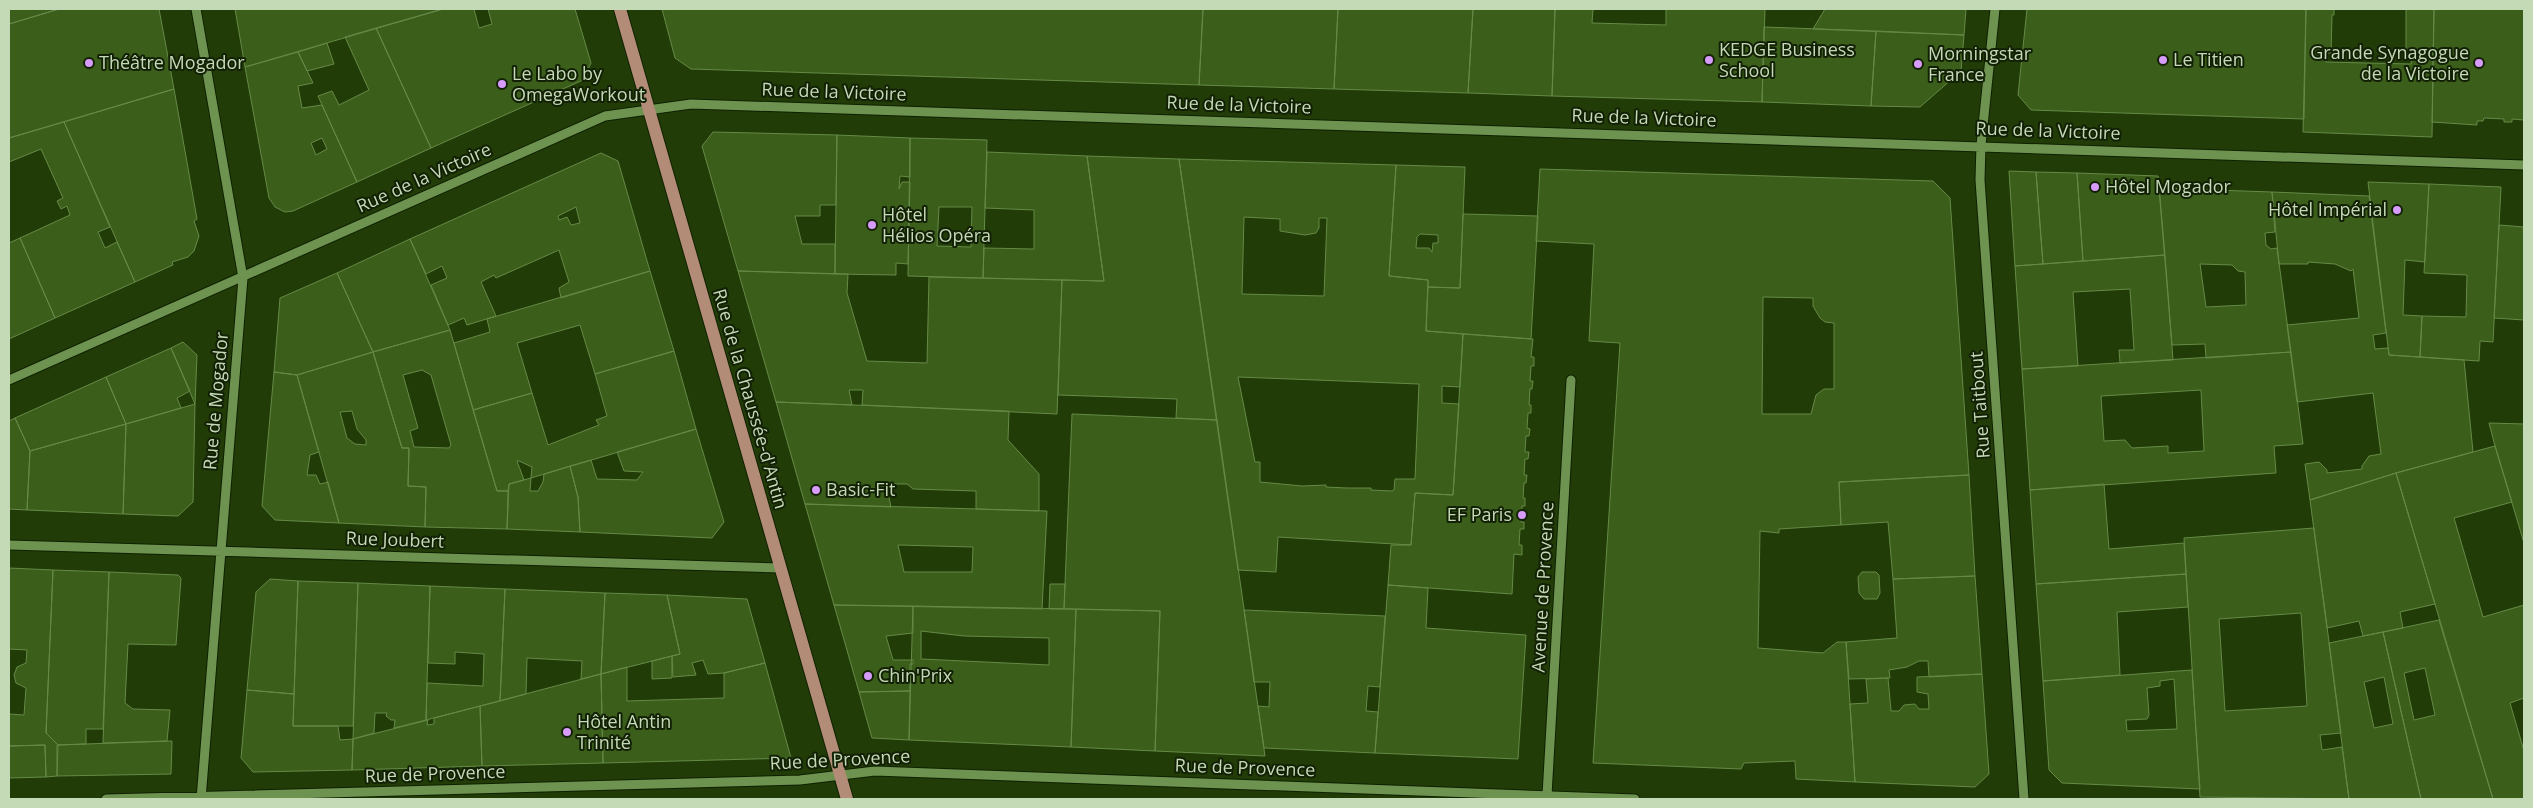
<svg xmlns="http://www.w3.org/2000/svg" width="2533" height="808" viewBox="0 0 2533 808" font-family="'Open Sans',sans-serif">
<rect width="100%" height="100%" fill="#223c07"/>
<path fill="#3b5e1b" stroke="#658a47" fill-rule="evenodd" d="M 9,9 L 59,9 L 9,24 Z
M 59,9 L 159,9 L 174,89 L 9,138 L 9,24 Z
M 235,9 L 443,9 L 245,67 Z
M 443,9 L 474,9 L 479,28 L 492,24 L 488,9 L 575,9 L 591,63 L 583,80 L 431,148 L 376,28 Z
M 662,9 L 1203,9 L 1199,85 L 691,69 L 675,58 Z
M 1203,9 L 1338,9 L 1334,89 L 1199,85 Z
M 1338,9 L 1473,9 L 1468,93 L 1334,89 Z
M 1473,9 L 1555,9 L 1552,96 L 1468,93 Z
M 1555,9 L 1593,9 L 1592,23 L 1666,25 L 1666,9 L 1765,9 L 1762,102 L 1552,96 Z
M 1825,9 L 1966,9 L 1964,35 L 1813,29 Z
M 2027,9 L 2306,9 L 2304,119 L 2031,110 L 2018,95 Z
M 2306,9 L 2334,9 L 2334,15 L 2332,15 L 2331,53 L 2326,53 L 2326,62 L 2411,64 L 2412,54 L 2406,54 L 2406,9 L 2434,9 L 2432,137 L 2303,132 Z
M 2434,9 L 2524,9 L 2524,120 L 2512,119 L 2512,122 L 2504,122 L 2504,119 L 2484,118 L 2483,121 L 2477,121 L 2477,125 L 2432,122 Z
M 1764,27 L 1876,31 L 1871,106 L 1762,102 Z
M 376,28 L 431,148 L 357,182 L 318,96 L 332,91 L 339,105 L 369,90 L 345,37 Z
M 1876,31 L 1964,35 L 1961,71 L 1920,107 L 1871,106 Z
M 327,43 L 334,64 L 307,71 L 298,52 Z
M 298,52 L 313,83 L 298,86 L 302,108 L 322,105 L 357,182 L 293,211 L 285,212 L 275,207 L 269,198 L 245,67 ZM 322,138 L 327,149 L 316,155 L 311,143 Z
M 174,89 L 197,219 L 194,221 L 199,236 L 194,251 L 188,257 L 172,262 L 173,265 L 135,282 L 64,122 Z
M 64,122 L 110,227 L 98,232 L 105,248 L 117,242 L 135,282 L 55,318 L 20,238 L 70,215 L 67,206 L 61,209 L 57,201 L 63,198 L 41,149 L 9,162 L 9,138 Z
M 713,132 L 837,135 L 836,205 L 820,205 L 820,216 L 795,216 L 802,244 L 835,244 L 835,274 L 738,271 L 702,146 Z
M 837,135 L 910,138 L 910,177 L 900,176 L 899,189 L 902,182 L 910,182 L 908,264 L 896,263 L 896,275 L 835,274 Z
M 910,138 L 987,140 L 983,278 L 908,276 ZM 939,207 L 972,207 L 971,247 L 937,246 Z
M 987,152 L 1087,156 L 1104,281 L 983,278 L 984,248 L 1034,249 L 1034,210 L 985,208 Z
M 601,153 L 618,161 L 650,271 L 561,298 L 559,288 L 569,282 L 559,250 L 496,278 L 494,275 L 481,282 L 496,316 L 467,325 L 464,318 L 448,325 L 431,285 L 447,278 L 442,266 L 426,274 L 410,239 ZM 576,207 L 580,223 L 571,225 L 567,217 L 559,220 L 558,216 Z
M 1087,156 L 1179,159 L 1217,420 L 1176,418 L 1177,399 L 1058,395 L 1062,280 L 1104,281 Z
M 1179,159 L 1396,165 L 1389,276 L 1428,280 L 1426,331 L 1463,334 L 1460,387 L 1442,386 L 1442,403 L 1459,404 L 1453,495 L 1415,493 L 1411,545 L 1278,537 L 1276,572 L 1238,570 ZM 1244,217 L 1280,219 L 1280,231 L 1305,235 L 1316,233 L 1319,228 L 1319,218 L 1327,218 L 1324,296 L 1242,294 ZM 1238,377 L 1419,384 L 1415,479 L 1395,479 L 1394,490 L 1392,491 L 1371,490 L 1371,488 L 1347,488 L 1326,487 L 1326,485 L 1302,486 L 1260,482 L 1260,462 L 1255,462 Z
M 1396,165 L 1465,167 L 1460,288 L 1428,287 L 1428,280 L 1389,276 ZM 1420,234 L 1438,235 L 1438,243 L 1433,243 L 1432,252 L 1429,248 L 1416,248 L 1417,237 Z
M 1540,169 L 1933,181 L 1950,198 L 1969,475 L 1839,482 L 1841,525 L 1779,529 L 1779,533 L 1760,531 L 1758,648 L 1823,653 L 1837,642 L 1846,642 L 1855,782 L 1796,779 L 1795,761 L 1744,763 L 1741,769 L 1593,763 L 1620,343 L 1589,341 L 1594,244 L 1536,241 ZM 1763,297 L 1813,298 L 1813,306 L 1820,318 L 1825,322 L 1834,323 L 1834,389 L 1824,389 L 1816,395 L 1811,414 L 1762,414 Z
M 2009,171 L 2036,172 L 2043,264 L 2015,266 Z
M 2036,172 L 2077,173 L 2083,261 L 2043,264 Z
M 2077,173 L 2158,176 L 2165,255 L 2083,261 Z
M 2368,182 L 2429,184 L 2425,262 L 2405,260 L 2403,315 L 2422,316 L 2420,357 L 2389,355 Z
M 2429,184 L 2501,187 L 2493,342 L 2480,341 L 2479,361 L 2420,357 L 2422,316 L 2466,317 L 2467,275 L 2424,273 Z
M 2159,188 L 2272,192 L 2275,232 L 2265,233 L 2266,245 L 2271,249 L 2277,248 L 2291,352 L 2206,358 L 2205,344 L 2172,345 ZM 2200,264 L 2232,265 L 2238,271 L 2245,272 L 2246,305 L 2206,307 Z
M 2272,192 L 2369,196 L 2386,333 L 2373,335 L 2375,349 L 2388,348 L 2389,355 L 2464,360 L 2473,452 L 2396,473 L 2310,500 L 2305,464 L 2319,462 L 2327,470 L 2327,473 L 2362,469 L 2362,466 L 2369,456 L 2381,454 L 2373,393 L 2297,402 L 2287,325 L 2359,318 L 2353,269 L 2351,271 L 2335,264 L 2308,262 L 2308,264 L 2279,264 Z
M 1463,214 L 1538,216 L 1531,339 L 1426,331 L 1428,287 L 1460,288 Z
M 2499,225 L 2524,227 L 2524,320 L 2494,318 Z
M 20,238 L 55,318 L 9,339 L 9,243 Z
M 410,239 L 450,330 L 373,352 L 337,273 Z
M 2165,255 L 2173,360 L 2120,363 L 2119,350 L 2134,350 L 2130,289 L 2073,292 L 2078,366 L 2022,369 L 2015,266 Z
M 650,271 L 674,351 L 595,374 L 580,325 L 517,343 L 532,393 L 473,410 L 454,343 L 490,332 L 487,319 Z
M 738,271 L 848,274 L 847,293 L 867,361 L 927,363 L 929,277 L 1062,280 L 1057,414 L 862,405 L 863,390 L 849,390 L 852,405 L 776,402 Z
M 337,273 L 373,352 L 297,375 L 274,372 L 280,298 Z
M 450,330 L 497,491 L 508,491 L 507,529 L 425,527 L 426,487 L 408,486 L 409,448 L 402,448 L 373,352 ZM 422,370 L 431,375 L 451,445 L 449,448 L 414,447 L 410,431 L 418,428 L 403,375 Z
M 1463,334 L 1533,339 L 1531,357 L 1534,357 L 1534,366 L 1531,366 L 1530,381 L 1533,381 L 1532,389 L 1530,389 L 1529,405 L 1531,405 L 1531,413 L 1528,413 L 1527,428 L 1530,429 L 1529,436 L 1526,436 L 1525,452 L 1529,452 L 1528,459 L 1525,459 L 1524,475 L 1527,475 L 1526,483 L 1524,483 L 1523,498 L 1525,498 L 1525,506 L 1522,506 L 1521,522 L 1524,522 L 1524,529 L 1520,529 L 1519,545 L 1522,545 L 1522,555 L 1514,554 L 1512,594 L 1388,585 L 1391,545 L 1411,545 L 1415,493 L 1453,495 Z
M 183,342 L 197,355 L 195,404 L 171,348 Z
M 171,348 L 190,391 L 177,398 L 181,408 L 126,424 L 106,377 Z
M 674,351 L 696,429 L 531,478 L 532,467 L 519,461 L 517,461 L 524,480 L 509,484 L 508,491 L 497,491 L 473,410 L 532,393 L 548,445 L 599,425 L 596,420 L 607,416 L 595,374 Z
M 373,352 L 402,448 L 409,448 L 408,486 L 426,487 L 425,527 L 339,523 L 297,375 ZM 352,411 L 357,429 L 366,440 L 366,445 L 355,444 L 347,438 L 340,412 Z
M 2291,352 L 2303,444 L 2274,446 L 2276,473 L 2030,490 L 2022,369 ZM 2201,390 L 2204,451 L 2168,453 L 2168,446 L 2132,448 L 2125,440 L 2104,441 L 2101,396 Z
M 274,372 L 297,375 L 319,452 L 310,455 L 307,475 L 316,475 L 320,484 L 328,482 L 339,523 L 275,520 L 262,506 Z
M 106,377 L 126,424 L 30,451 L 15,418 Z
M 776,402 L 1009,411 L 1008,440 L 1039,474 L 1039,511 L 976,509 L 976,491 L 913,489 L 907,484 L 886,484 L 891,507 L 805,504 Z
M 195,404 L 193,502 L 178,516 L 123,514 L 126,424 Z
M 1072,414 L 1217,420 L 1265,756 L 1155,751 L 1160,611 L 1064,609 Z
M 15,418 L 30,451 L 27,510 L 9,509 L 9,421 Z
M 2489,423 L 2524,424 L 2524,543 L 2495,446 Z
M 126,424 L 123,514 L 27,510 L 30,451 Z
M 696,429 L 724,522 L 712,538 L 580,532 L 578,497 L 570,466 L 591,460 L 597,479 L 637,480 L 643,472 L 624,471 L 617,452 Z
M 2495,446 L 2512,502 L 2454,518 L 2483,617 L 2524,605 L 2524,698 L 2510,703 L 2524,751 L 2524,799 L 2493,799 L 2396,473 Z
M 570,466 L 578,497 L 580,532 L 507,529 L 509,484 L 531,478 L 530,491 L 538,491 L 543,482 L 544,474 Z
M 2396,473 L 2435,604 L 2400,612 L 2403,628 L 2363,636 L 2359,621 L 2327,628 L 2310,500 Z
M 1969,475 L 1975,576 L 1893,579 L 1888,522 L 1841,525 L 1839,482 Z
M 2104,484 L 2109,549 L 2184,543 L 2186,574 L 2036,584 L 2030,490 Z
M 805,504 L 1047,511 L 1042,609 L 834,605 ZM 898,545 L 973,547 L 972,572 L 904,572 Z
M 2314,528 L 2341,733 L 2320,735 L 2322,750 L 2342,747 L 2349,799 L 2200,797 L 2184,538 ZM 2301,613 L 2307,706 L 2225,711 L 2219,619 Z
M 9,568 L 53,570 L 46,733 L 58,745 L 57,776 L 46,777 L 45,745 L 9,746 L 9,714 L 24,715 L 26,688 L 16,683 L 14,675 L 17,667 L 26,663 L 27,650 L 9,649 Z
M 53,570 L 109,572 L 103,729 L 86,729 L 86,744 L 58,745 L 46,733 Z
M 109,572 L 178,575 L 181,578 L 176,645 L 128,644 L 125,703 L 133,709 L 170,710 L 167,741 L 103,743 Z
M 1862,572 L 1876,572 L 1879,575 L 1880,593 L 1877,599 L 1864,599 L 1859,593 L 1858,577 Z
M 2186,574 L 2188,607 L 2117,612 L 2120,675 L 2043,681 L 2036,584 Z
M 1975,576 L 1982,674 L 1929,677 L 1928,661 L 1919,661 L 1907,667 L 1889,670 L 1890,678 L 1849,679 L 1846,642 L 1897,638 L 1893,579 Z
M 270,579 L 298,581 L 294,694 L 247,690 L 256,592 Z
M 298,581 L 358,583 L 353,726 L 293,726 Z
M 358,583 L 430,586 L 427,683 L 426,720 L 394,728 L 395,720 L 391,720 L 386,716 L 387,713 L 375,713 L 374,733 L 353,739 Z
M 1050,584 L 1065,584 L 1064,609 L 1049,609 Z
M 1388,585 L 1428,588 L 1426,628 L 1526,635 L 1518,759 L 1375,753 Z
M 430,586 L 505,589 L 500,701 L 426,720 L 427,683 L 483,686 L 484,654 L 455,652 L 455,664 L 428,663 Z
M 505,589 L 605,593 L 601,674 L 581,679 L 582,661 L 527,658 L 526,694 L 500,701 Z
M 605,593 L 667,595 L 680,654 L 601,674 Z
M 667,595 L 747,599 L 765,663 L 724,673 L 708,674 L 703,660 L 692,663 L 696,675 L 673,677 L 672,656 L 680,654 Z
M 834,605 L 913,606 L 913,633 L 886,636 L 893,660 L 913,660 L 913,664 L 910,664 L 910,691 L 859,692 Z
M 913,606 L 1076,609 L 1071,747 L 909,740 ZM 921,631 L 964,636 L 1049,638 L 1049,665 L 921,659 Z
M 1076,609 L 1160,611 L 1155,751 L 1071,747 Z
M 1244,610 L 1385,616 L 1380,687 L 1368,686 L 1366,711 L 1378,712 L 1375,753 L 1264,748 L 1258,706 L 1269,707 L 1270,682 L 1254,682 Z
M 2439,620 L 2493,799 L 2421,799 L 2383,632 ZM 2425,668 L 2435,715 L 2414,720 L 2404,673 Z
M 2383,632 L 2421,799 L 2349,799 L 2329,643 ZM 2384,677 L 2393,724 L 2374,728 L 2364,682 Z
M 672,656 L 672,678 L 652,679 L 652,661 Z
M 765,663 L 791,758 L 603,763 L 601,674 L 627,667 L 627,701 L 724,698 L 724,673 Z
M 2192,670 L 2200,789 L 2062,783 L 2049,770 L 2043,681 ZM 2174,679 L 2177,729 L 2127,731 L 2126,720 L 2147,719 L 2149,715 L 2147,688 L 2160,686 L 2160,681 Z
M 601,674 L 603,763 L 482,766 L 480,706 Z
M 1982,674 L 1989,774 L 1975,787 L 1855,782 L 1850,704 L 1868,703 L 1866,679 L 1888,678 L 1891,711 L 1899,711 L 1904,705 L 1915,704 L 1919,709 L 1929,709 L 1928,694 L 1917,692 L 1917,677 Z
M 247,690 L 294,694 L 293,726 L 338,726 L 340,740 L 353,739 L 352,770 L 253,772 L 241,758 Z
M 910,691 L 909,740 L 872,738 L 859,692 Z
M 480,706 L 482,766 L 352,770 L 353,739 L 428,720 L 427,725 L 434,724 L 434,718 Z
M 172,741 L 171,774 L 57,776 L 57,745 Z
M 45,745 L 46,777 L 9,778 L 9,746 Z"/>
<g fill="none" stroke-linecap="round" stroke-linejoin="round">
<defs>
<path id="minor" d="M 196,9 L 243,278 L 201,799
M 1995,9 L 1981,145 L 1980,180 L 2024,799
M 9,380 L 605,116 L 691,104 L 2524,165
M 9,545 L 781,568
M 1547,795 L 1571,380
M 106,799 L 800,780 L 875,771 L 1635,799"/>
<path id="major" d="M 620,9 L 847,799"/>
</defs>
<use href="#minor" stroke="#0f2100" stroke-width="11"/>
<use href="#major" stroke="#0f2100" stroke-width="14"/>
<use href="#minor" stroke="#6e9350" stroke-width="9"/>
<use href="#major" stroke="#b38c77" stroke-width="12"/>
</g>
<g fill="#d79bf9" stroke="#122005" stroke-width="2">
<circle cx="1709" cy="60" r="5"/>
<circle cx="2163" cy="60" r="5"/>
<circle cx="89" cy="63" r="5"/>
<circle cx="2479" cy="63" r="5"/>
<circle cx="1918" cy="64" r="5"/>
<circle cx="502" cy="84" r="5"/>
<circle cx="2095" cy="187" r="5"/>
<circle cx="2397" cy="210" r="5"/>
<circle cx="872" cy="225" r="5"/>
<circle cx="816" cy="490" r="5"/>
<circle cx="1522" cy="515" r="5"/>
<circle cx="868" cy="676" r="5"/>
<circle cx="567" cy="732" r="5"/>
</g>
<g text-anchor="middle" stroke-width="4" stroke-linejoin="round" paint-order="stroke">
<g font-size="18" fill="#c4d9b6" stroke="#122005" text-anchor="start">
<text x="1719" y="56">KEDGE Business<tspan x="1719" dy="21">School</tspan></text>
<text x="2469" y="59" text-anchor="end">Grande Synagogue<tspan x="2469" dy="21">de la Victoire</tspan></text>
<text x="1928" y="60">Morningstar<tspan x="1928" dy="21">France</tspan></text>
<text x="2173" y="66">Le Titien</text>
<text x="99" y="69">Théâtre Mogador</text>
<text x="512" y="80">Le Labo by<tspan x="512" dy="21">OmegaWorkout</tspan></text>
<text x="2105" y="193">Hôtel Mogador</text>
<text x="2387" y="216" text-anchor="end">Hôtel Impérial</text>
<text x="882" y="221">Hôtel<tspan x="882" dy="21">Hélios Opéra</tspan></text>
<text x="826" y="496">Basic-Fit</text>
<text x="1512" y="521" text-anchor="end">EF Paris</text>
<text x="878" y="682">Chin'Prix</text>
<text x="577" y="728">Hôtel Antin<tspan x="577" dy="21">Trinité</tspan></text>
</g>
<g font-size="18" fill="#c4d9b6" stroke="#122005">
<text transform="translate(834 92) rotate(2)" y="6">Rue de la Victoire</text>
<text transform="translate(1239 105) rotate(2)" y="6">Rue de la Victoire</text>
<text transform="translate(1644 118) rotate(2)" y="6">Rue de la Victoire</text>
<text transform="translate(2048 131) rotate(2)" y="6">Rue de la Victoire</text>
<text transform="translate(424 178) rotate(-24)" y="6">Rue de la Victoire</text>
<text transform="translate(750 399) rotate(74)" y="6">Rue de la Chaussée-d'Antin</text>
<text transform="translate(216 401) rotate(-85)" y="6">Rue de Mogador</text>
<text transform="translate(1980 405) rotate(-94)" y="6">Rue Taitbout</text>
<text transform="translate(395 540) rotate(2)" y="6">Rue Joubert</text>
<text transform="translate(1543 587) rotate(-87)" y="6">Avenue de Provence</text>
<text transform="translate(840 760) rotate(-3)" y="6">Rue de Provence</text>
<text transform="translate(1245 768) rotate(2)" y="6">Rue de Provence</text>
<text transform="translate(435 774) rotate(-2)" y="6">Rue de Provence</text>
</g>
</g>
<rect width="2533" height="808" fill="none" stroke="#c4d9b6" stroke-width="20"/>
</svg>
